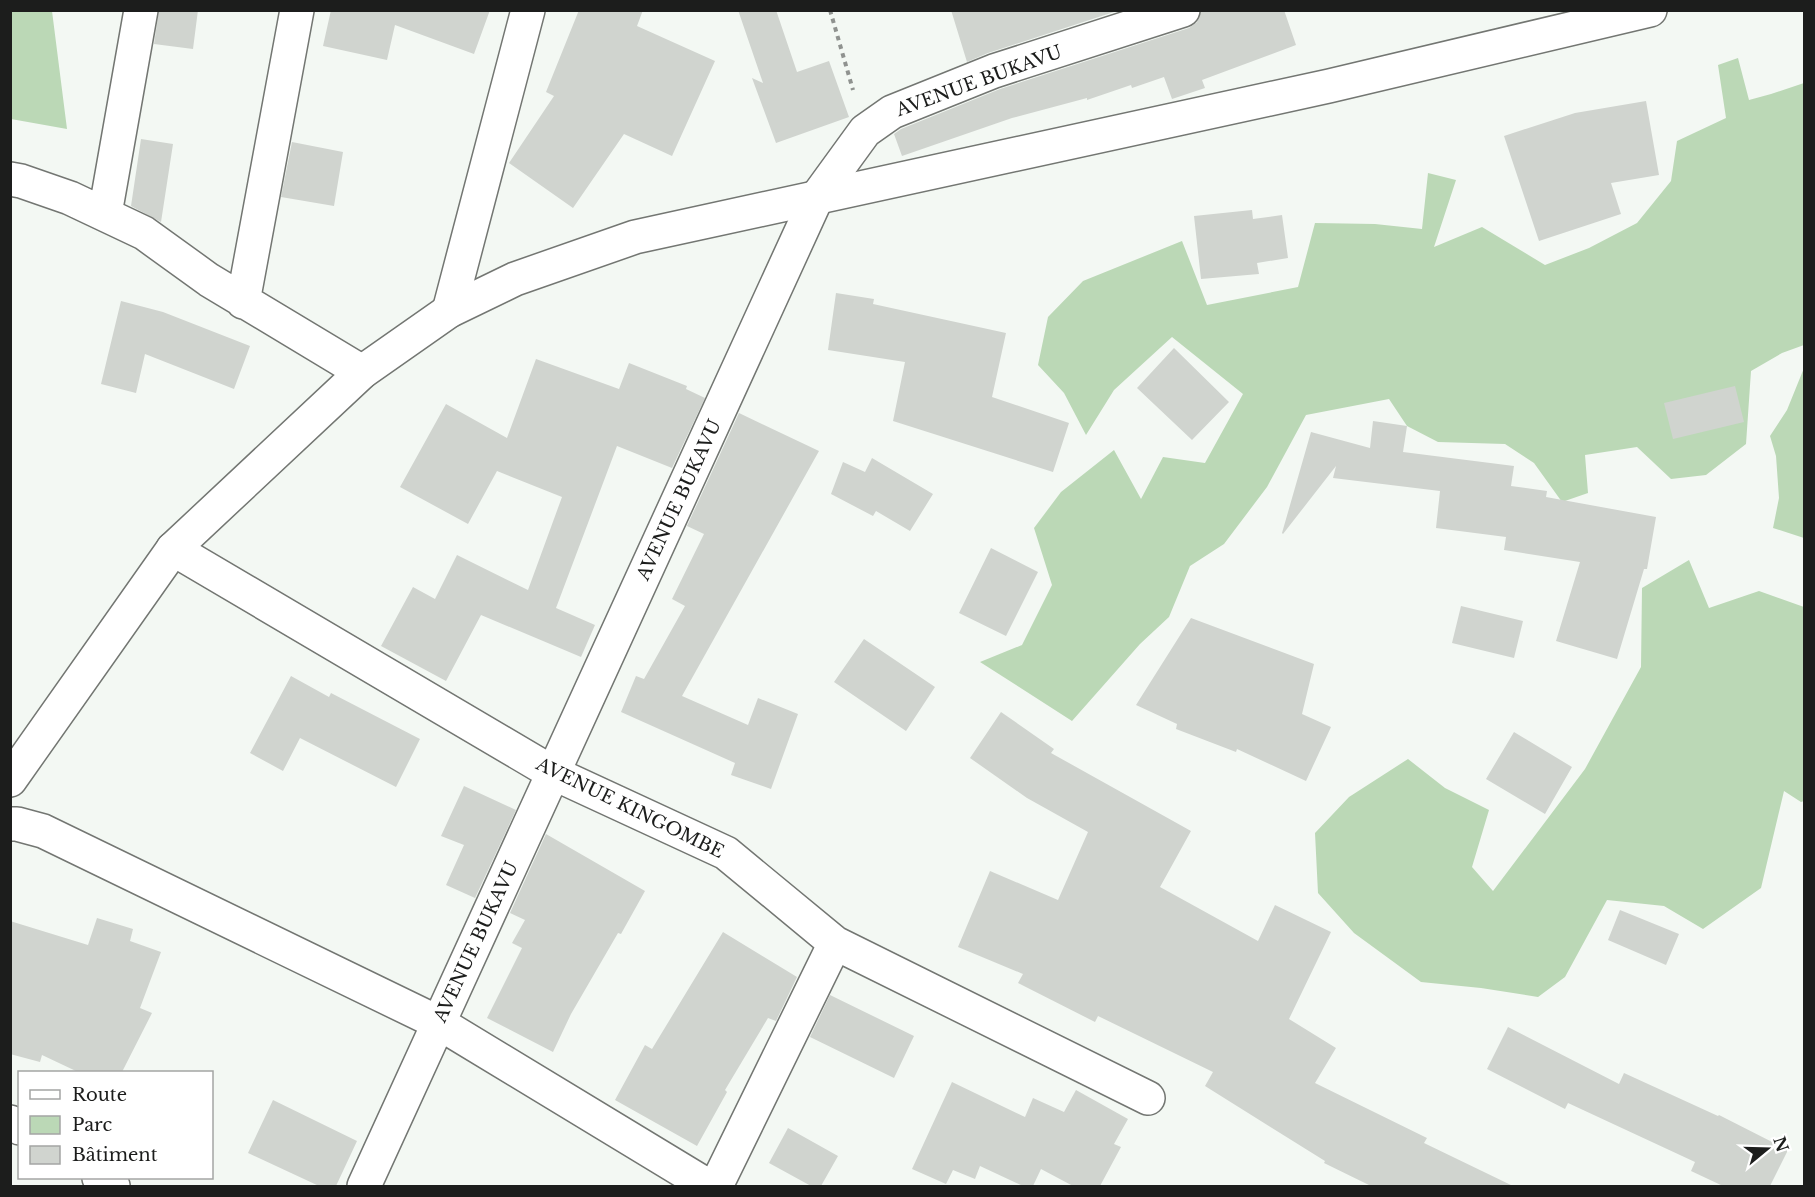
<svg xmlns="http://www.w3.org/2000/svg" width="1815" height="1197" viewBox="0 0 1815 1197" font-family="'Libre Baskerville',serif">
<rect width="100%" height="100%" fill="#f3f8f3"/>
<path fill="#bbd8b6" d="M 10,11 L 52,11 L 67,129 L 11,119 Z
M 1738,58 L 1749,100 L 1771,94 L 1804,83 L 1804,345 L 1782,353 L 1751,371 L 1746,444 L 1706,475 L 1671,479 L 1637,447 L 1585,455 L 1588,493 L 1562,502 L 1534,463 L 1505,444 L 1438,442 L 1407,426 L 1389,399 L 1306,415 L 1267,487 L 1224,544 L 1190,566 L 1169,617 L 1140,644 L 1072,721 L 980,662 L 1022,645 L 1052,585 L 1034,528 L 1061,492 L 1114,450 L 1141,499 L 1163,457 L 1205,463 L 1243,394 L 1172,337 L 1114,390 L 1086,435 L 1064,393 L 1038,365 L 1048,317 L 1083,281 L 1182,241 L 1207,305 L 1298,287 L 1315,223 L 1375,224 L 1422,229 L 1428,173 L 1456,180 L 1434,247 L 1482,227 L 1545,265 L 1589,248 L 1637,223 L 1671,181 L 1677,141 L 1726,118 L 1718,65 Z
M 1804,368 L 1804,538 L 1773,528 L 1779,498 L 1776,456 L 1770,436 L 1787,410 Z
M 1689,560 L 1709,608 L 1759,591 L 1804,607 L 1804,801 L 1801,802 L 1784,791 L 1761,888 L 1703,929 L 1664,906 L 1607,900 L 1565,977 L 1538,997 L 1481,988 L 1421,982 L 1354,933 L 1318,893 L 1315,833 L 1349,797 L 1408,759 L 1445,788 L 1489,810 L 1472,867 L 1493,891 L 1585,769 L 1641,667 L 1642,588 Z"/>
<path fill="#d0d4cf" d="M 159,10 L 198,10 L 193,49 L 154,44 Z
M 331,10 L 490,10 L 474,54 L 395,25 L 387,60 L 323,46 Z
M 579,10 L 643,10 L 637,26 L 715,61 L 672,156 L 624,134 L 573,208 L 509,163 L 554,96 L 546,92 Z
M 738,10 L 776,10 L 797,72 L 829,61 L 849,117 L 776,143 L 752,78 L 763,83 Z
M 951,10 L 1120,10 L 988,53 L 967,62 Z
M 1201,10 L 1284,10 L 1296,45 L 1202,80 L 1205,88 L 1172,99 L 1164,77 L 1132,88 L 1131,85 L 1087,100 L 1087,98 L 1012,118 L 902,156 L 894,134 L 901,129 L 1000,89 L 1189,28 L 1197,22 Z
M 1646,101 L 1659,175 L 1611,183 L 1621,214 L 1539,241 L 1504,136 L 1575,113 Z
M 141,139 L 173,144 L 161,222 L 131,206 Z
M 292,142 L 343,152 L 334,206 L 281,197 Z
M 1252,210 L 1253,219 L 1282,215 L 1288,258 L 1257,263 L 1259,274 L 1201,279 L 1194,216 Z
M 836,293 L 874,299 L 873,304 L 1006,333 L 992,397 L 1069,423 L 1053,472 L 893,421 L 905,362 L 828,350 Z
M 121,301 L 163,312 L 250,346 L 234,389 L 145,354 L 136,393 L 101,384 Z
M 1174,348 L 1229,402 L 1192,440 L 1137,388 Z
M 536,359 L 619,389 L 629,363 L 687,386 L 686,389 L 705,398 L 672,468 L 617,446 L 556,608 L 595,625 L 581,657 L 481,615 L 446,681 L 381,646 L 413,587 L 435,599 L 457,555 L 528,590 L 562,497 L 497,471 L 468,524 L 400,487 L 446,404 L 507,438 Z
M 1735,386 L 1744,422 L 1673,439 L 1664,403 Z
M 739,413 L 819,451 L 682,696 L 748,725 L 758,698 L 798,714 L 771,789 L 731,775 L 735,763 L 621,712 L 636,676 L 644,679 L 685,606 L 672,599 L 704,534 L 687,526 Z
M 1373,421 L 1407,426 L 1403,452 L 1514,466 L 1511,486 L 1547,491 L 1546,497 L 1656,517 L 1647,569 L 1644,569 L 1617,659 L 1556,641 L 1580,562 L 1504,550 L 1506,537 L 1436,528 L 1440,491 L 1333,478 L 1336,466 L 1283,534 L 1282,533 L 1311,432 L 1370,448 Z
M 872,458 L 933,494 L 910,531 L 876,511 L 873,516 L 831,494 L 843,462 L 865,472 Z
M 991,548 L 1038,572 L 1006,636 L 959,613 Z
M 1461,606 L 1523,621 L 1514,658 L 1452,643 Z
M 1191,618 L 1314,664 L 1302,714 L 1331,727 L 1306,781 L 1237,749 L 1236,752 L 1176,729 L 1177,724 L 1136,705 Z
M 864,639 L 935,687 L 906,731 L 834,682 Z
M 291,676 L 329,697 L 331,693 L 420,739 L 396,787 L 300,738 L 283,771 L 250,753 Z
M 1001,712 L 1054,749 L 1051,753 L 1191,831 L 1160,887 L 1258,941 L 1275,905 L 1331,932 L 1289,1019 L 1336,1048 L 1315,1083 L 1427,1138 L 1424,1143 L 1513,1186 L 1371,1186 L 1324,1163 L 1325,1161 L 1205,1086 L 1213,1072 L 1098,1016 L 1095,1022 L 1018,983 L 1023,974 L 958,947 L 990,871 L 1058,900 L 1088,832 L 1027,798 L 970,758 Z
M 1514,732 L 1572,767 L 1545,814 L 1486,779 Z
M 464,786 L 516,810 L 475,898 L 446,885 L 464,845 L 441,836 Z
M 546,834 L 645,891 L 621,934 L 618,933 L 571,1014 L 553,1052 L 487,1018 L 522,948 L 512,943 L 525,920 L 510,913 Z
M 1620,910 L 1679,934 L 1666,965 L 1608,940 Z
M 97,918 L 133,929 L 130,941 L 161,952 L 140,1008 L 152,1013 L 122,1072 L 78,1072 L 42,1055 L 40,1062 L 10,1054 L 10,921 L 88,945 Z
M 723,932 L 797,977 L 776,1021 L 768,1018 L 725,1090 L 727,1092 L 697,1146 L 615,1100 L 645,1045 L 652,1049 Z
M 830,995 L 914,1036 L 894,1078 L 810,1037 Z
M 1508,1027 L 1619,1084 L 1624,1073 L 1718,1116 L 1719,1115 L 1788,1150 L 1770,1186 L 1723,1186 L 1691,1171 L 1695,1162 L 1568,1103 L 1565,1109 L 1487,1069 Z
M 952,1082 L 1025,1117 L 1033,1098 L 1064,1112 L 1076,1090 L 1128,1119 L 1114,1144 L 1121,1147 L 1100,1186 L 1073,1186 L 1041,1169 L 1033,1186 L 1023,1186 L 980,1166 L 975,1179 L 953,1170 L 946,1184 L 912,1169 Z
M 273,1100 L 357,1141 L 336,1186 L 319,1186 L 248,1153 Z
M 788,1128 L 838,1156 L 821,1186 L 811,1186 L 769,1163 Z"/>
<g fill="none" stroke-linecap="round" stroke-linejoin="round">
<defs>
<path id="minor" d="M 10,179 L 21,181 L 70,198 L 144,233 L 209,280 L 362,372
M 105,214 L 141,10
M 243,302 L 297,10
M 449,311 L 528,10
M 173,549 L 553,773 L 726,853 L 835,943 L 1148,1098
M 10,824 L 17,824 L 43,831 L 439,1023 L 708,1186
M 10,1122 L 20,1128
M 99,1178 L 113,1186
M 364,1186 L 817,197 L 865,131 L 892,112 L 994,71 L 1183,10
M 716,1186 L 835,943"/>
<path id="tertiary" d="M 10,780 L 173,549 L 362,372 L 449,311 L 515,279 L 635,237 L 1329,86 L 1650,10"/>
</defs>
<use href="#minor" stroke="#737672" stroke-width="36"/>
<use href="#tertiary" stroke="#737672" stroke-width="36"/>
<path stroke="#8f928f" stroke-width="4" stroke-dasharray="4.5 4.5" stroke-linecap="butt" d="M 830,10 L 853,90"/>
<use href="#minor" stroke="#fff" stroke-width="33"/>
<use href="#tertiary" stroke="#fff" stroke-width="33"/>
</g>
<g text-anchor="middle" stroke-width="5" stroke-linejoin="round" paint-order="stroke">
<g font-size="18" fill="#1c1d1c" stroke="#fff">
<text transform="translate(979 81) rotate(-20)" y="6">AVENUE BUKAVU</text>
<text transform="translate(679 500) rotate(-65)" y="6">AVENUE BUKAVU</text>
<text transform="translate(630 808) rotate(26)" y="6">AVENUE KINGOMBE</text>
<text transform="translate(476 942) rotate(-65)" y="6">AVENUE BUKAVU</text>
</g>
</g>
<rect width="1815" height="1197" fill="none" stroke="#1c1d1c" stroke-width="24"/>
<rect x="18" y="1071" width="195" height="108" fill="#ffffff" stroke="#a4a5a4" stroke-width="1.5"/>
<rect x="30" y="1090" width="30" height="9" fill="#ffffff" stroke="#a4a5a4" stroke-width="1.5"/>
<text x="72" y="1101" font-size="18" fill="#1c1d1c">Route</text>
<rect x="30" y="1116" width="30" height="18" fill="#bbd8b6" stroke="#a4a5a4" stroke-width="1.5"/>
<text x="72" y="1131" font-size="18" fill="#1c1d1c">Parc</text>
<rect x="30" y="1146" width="30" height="18" fill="#d0d4cf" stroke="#a4a5a4" stroke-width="1.5"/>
<text x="72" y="1161" font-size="18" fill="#1c1d1c">Bâtiment</text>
<g transform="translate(1767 1149) rotate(71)" stroke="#ffffff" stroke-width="4.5" paint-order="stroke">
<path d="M0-4.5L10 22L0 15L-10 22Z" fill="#1c1d1c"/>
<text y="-9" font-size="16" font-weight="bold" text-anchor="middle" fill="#1c1d1c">N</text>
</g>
</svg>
